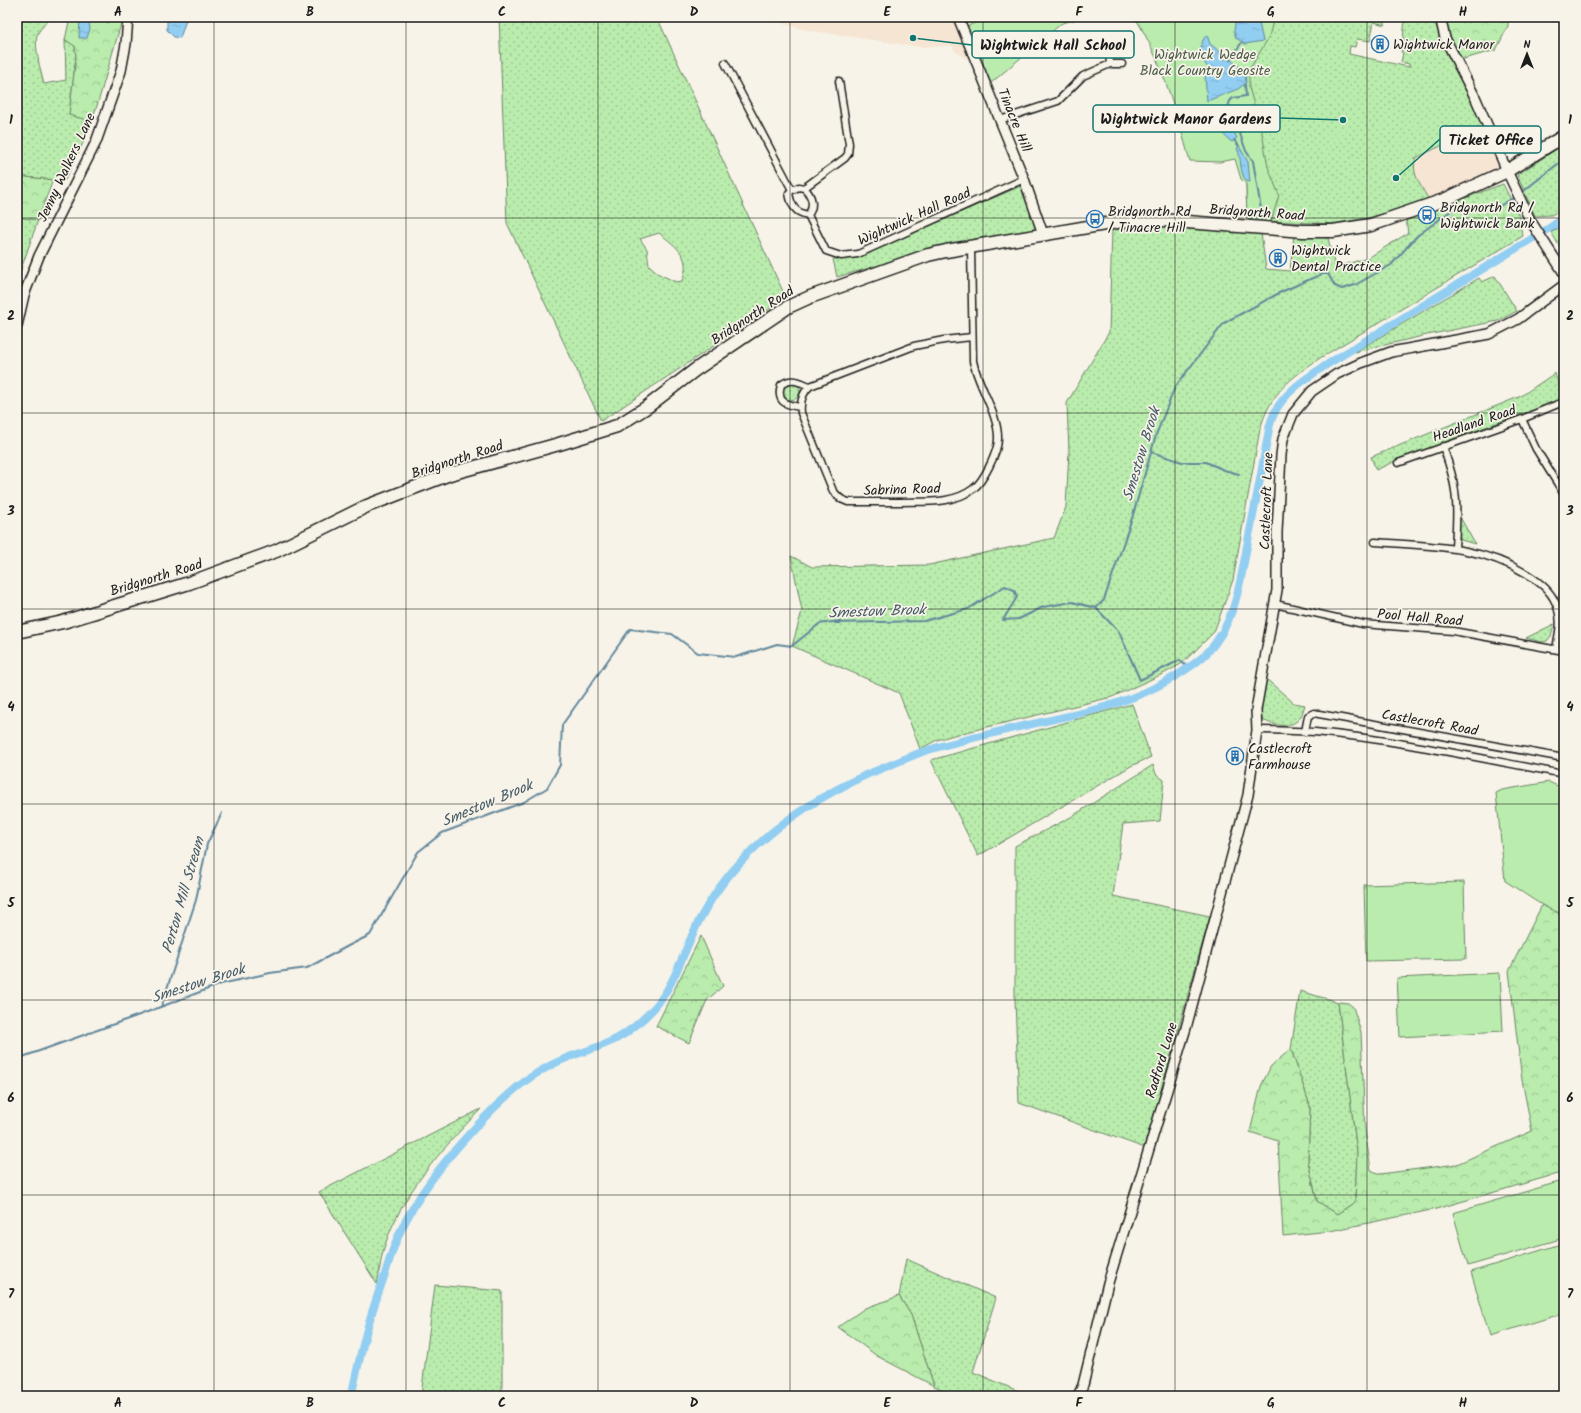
<svg xmlns="http://www.w3.org/2000/svg" width="1581" height="1413" viewBox="0 0 1581 1413" font-family="Kalam,sans-serif">
<defs>
<pattern id="grass-dots" width="8" height="8" patternUnits="userSpaceOnUse"><rect width="8" height="8" fill="#b9ecad"/><path d="M2 2h.1M6 6h.1" fill="none" stroke="#9eca94" stroke-width="1.8" stroke-linecap="round"/></pattern>
<pattern id="forest-crowns" width="20" height="18" patternUnits="userSpaceOnUse"><rect width="20" height="18" fill="#b9ecad"/><path d="M2 6a3 3 0 1 1 6 0M12 15a3 3 0 1 1 6 0" fill="none" stroke="#9eca94"/></pattern>
<pattern id="water-ripples" width="26" height="14" patternUnits="userSpaceOnUse"><rect width="26" height="14" fill="#91cef2"/><path d="M2 4q2-2 4 0t4 0M15 11q2-2 4 0t4 0" fill="none" stroke="#7cb0cf"/></pattern>
</defs>
<rect width="100%" height="100%" fill="#f7f3e8"/>
<filter id="ink" filterUnits="userSpaceOnUse"><feTurbulence type="fractalNoise" baseFrequency=".025" numOctaves="2"/><feDisplacementMap in="SourceGraphic" scale="8" xChannelSelector="R" yChannelSelector="G"/><feConvolveMatrix kernelMatrix="1 2 1 2 8 2 1 2 1" color-interpolation-filters="sRGB"/></filter>
<g filter="url(#ink)">
<path fill="#f6e5d3" d="M 759,17 L 952,17 L 951,22 L 957,22 L 971,56 L 966,59 L 955,51 L 952,46 L 920,47 L 806,30 Z
M 1484,128 L 1499,168 L 1429,200 L 1414,172 L 1413,165 L 1416,158 L 1459,137 Z"/>
<path fill="url(#grass-dots)" stroke="#6a8464" fill-rule="evenodd" d="M 17,17 L 48,17 C 47,24 41,27 38,33 C 33,42 41,73 44,84 L 66,80 L 65,40 L 75,45 L 76,57 L 69,114 L 91,121 L 84,141 L 65,180 L 53,180 L 17,176 Z
M 499,17 L 657,17 L 786,298 L 601,421 L 507,223 ZM 659,233 C 677,247 692,257 682,281 L 676,282 L 659,274 L 649,265 L 647,249 L 640,239 Z
M 1135,17 L 1381,17 L 1385,21 L 1385,25 L 1374,22 L 1370,41 L 1357,39 L 1355,47 L 1350,46 L 1349,54 L 1409,67 L 1409,64 L 1401,62 L 1403,53 L 1401,52 L 1405,41 L 1403,40 L 1405,17 L 1433,17 L 1484,128 L 1459,137 L 1416,158 C 1410,173 1422,187 1429,200 L 1368,218 L 1332,224 L 1247,220 L 1246,184 L 1237,156 L 1146,35 Z
M 1564,144 L 1564,207 L 1552,215 L 1535,216 L 1517,175 Z
M 1503,184 L 1522,222 L 1520,226 L 1523,236 L 1320,358 C 1290,379 1271,392 1260,429 L 1233,580 L 1214,632 L 1196,650 L 1181,664 L 1165,673 L 1112,697 L 954,735 L 937,740 L 920,749 L 899,693 L 792,646 L 802,611 L 791,556 L 812,567 L 929,565 L 1054,538 L 1066,507 L 1069,452 L 1067,403 L 1109,332 L 1112,230 C 1157,220 1215,229 1261,233 L 1266,269 L 1290,271 L 1294,235 L 1328,238 L 1335,267 L 1368,258 L 1408,233 L 1406,220 Z
M 1023,185 L 1038,226 L 1034,230 L 953,243 L 902,259 L 837,277 L 833,259 L 861,256 Z
M 17,217 L 38,220 L 17,281 Z
M 1495,276 L 1517,311 L 1498,321 L 1427,335 L 1355,352 L 1479,278 L 1482,282 Z
M 1555,373 L 1563,400 L 1469,433 L 1393,462 L 1376,470 L 1371,457 L 1521,396 Z
M782 391a9 9 0 1 1 18 0a9 9 0 1 1-18 0Z
M 1460,517 L 1475,544 L 1461,540 L 1459,534 Z
M 1554,624 L 1551,636 L 1547,641 L 1542,642 L 1526,638 Z
M 1265,678 L 1294,703 L 1305,705 C 1303,710 1302,717 1298,720 C 1289,729 1271,725 1261,719 L 1260,703 Z
M 1132,704 L 1151,757 L 1131,766 L 978,856 L 931,760 Z
M 1153,765 L 1156,774 L 1164,780 L 1160,821 L 1123,824 L 1113,896 L 1210,916 L 1145,1148 L 1019,1103 L 1015,999 L 1015,846 L 1071,817 Z
M 1300,991 L 1338,1002 L 1357,1152 L 1355,1202 L 1337,1214 L 1317,1201 L 1308,1162 L 1310,1106 L 1291,1049 Z
M 481,1109 C 442,1149 401,1194 384,1248 C 380,1260 380,1273 377,1284 L 319,1192 Z
M 906,1259 L 996,1298 L 973,1372 L 1030,1396 L 958,1396 L 934,1386 L 911,1315 L 899,1296 Z
M 435,1285 L 502,1291 L 502,1396 L 421,1396 Z"/>
<path fill="url(#forest-crowns)" stroke="#6a8464" d="M 70,17 L 123,17 L 97,106 L 91,121 L 69,115 L 76,57 L 75,46 L 65,40 Z
M 1445,17 L 1508,17 L 1508,26 L 1496,50 L 1460,60 L 1449,37 Z
M 17,176 L 53,180 L 38,220 L 17,217 Z
M 1542,905 L 1560,913 L 1564,913 L 1564,967 L 1563,968 L 1564,976 L 1564,1172 L 1436,1209 L 1330,1231 L 1283,1236 L 1278,1141 L 1250,1132 L 1261,1086 L 1271,1066 L 1291,1049 L 1310,1106 L 1308,1162 L 1317,1201 L 1337,1214 L 1355,1202 L 1357,1152 L 1338,1002 L 1348,1003 L 1353,1007 L 1361,1032 L 1365,1130 L 1371,1170 L 1380,1174 L 1457,1164 L 1532,1131 L 1522,1080 L 1509,971 Z
M 701,936 L 723,986 L 707,1000 L 689,1043 L 656,1026 Z
M 899,1296 L 911,1315 L 934,1386 L 877,1356 L 838,1327 L 865,1308 Z"/>
<path fill="#b9ecad" stroke="#6a8464" d="M 990,17 L 1085,17 L 1062,23 L 991,83 L 967,26 Z
M 1135,17 L 1274,17 L 1269,37 L 1249,70 L 1249,88 L 1261,127 L 1268,167 L 1279,195 L 1271,222 L 1247,220 L 1246,184 L 1241,179 L 1235,159 L 1220,162 L 1190,161 C 1176,112 1162,61 1135,17 Z
M 1564,226 L 1564,254 L 1551,232 Z
M 1549,782 L 1564,789 L 1564,913 C 1550,914 1519,889 1505,881 L 1496,793 L 1502,790 Z
M 1464,882 L 1466,959 L 1366,961 L 1364,885 Z
M 1500,973 L 1503,1031 L 1400,1037 L 1397,978 Z
M 1562,1181 L 1564,1190 L 1564,1238 L 1468,1266 L 1453,1213 Z
M 1564,1243 L 1564,1313 L 1490,1336 L 1471,1272 Z"/>
<path fill="url(#water-ripples)" stroke="#62879c" d="M 80,17 L 88,17 L 90,29 L 87,38 L 79,38 Z
M 169,17 L 187,17 L 180,38 L 174,37 L 167,30 L 167,20 Z
M 1249,21 L 1259,23 L 1263,41 L 1245,44 L 1236,38 L 1234,31 L 1235,23 Z
M 1207,35 L 1210,44 L 1245,71 L 1246,83 L 1238,89 L 1207,101 L 1205,76 L 1209,69 L 1201,58 C 1201,50 1200,41 1207,35 Z
M 1222,119 L 1224,119 L 1234,132 L 1237,138 L 1232,142 C 1224,137 1218,128 1222,119 Z
M 1239,146 L 1248,162 L 1250,182 L 1246,181 C 1239,171 1242,159 1237,148 Z
M 1564,212 L 1564,226 L 1551,232 L 1545,228 Z"/>
<g fill="none" stroke-linecap="round" stroke-linejoin="round">
<path stroke="#62879c" stroke-width="2" d="M 1245,17 L 1249,21
M 1230,60 L 1242,42
M 1245,85 L 1246,96 L 1233,98 L 1230,101 L 1227,110 L 1228,115 L 1239,131 L 1246,151 L 1253,161 L 1262,215
M 1187,110 L 1189,111
M 1207,110 L 1214,110
M 1191,111 L 1195,110
M 1221,117 L 1222,119
M 1234,140 L 1239,146
M 1521,193 L 1564,159
M 1151,452 L 1182,462 L 1206,462 L 1224,470 L 1239,474
M 1096,608 L 1119,632 L 1140,680 L 1180,660 L 1189,669
M 161,1007 L 196,900 L 207,844 L 222,813
M 17,1059 L 142,1014 L 221,984 L 270,973 L 307,968 L 350,945 L 370,935 L 418,852 L 442,833 L 524,802 L 547,788 L 560,765 L 562,725 L 630,629 L 672,634 L 698,653 L 736,657 L 777,644 L 792,646 L 819,624 L 840,621 L 835,623 L 924,621 L 968,609 L 1005,586 L 1014,590 L 1017,597 L 1003,620 L 1019,619 L 1043,607 L 1072,602 L 1096,608 L 1104,600 L 1133,515 L 1156,435 L 1175,387 L 1224,323 L 1281,292 L 1322,274 L 1328,274 L 1335,286 L 1342,289 L 1355,285 L 1391,265 L 1417,236 L 1452,210 L 1501,205 L 1515,197"/>
<path stroke="#91cef2" stroke-width="8" d="M 351,1396 C 357,1373 361,1349 368,1326 C 373,1307 380,1289 386,1271 C 390,1257 395,1243 401,1230 C 419,1193 444,1161 472,1131 C 490,1111 509,1092 531,1077 C 543,1069 556,1062 569,1057 C 585,1051 601,1047 616,1039 C 631,1031 644,1019 655,1007 C 677,981 685,946 701,917 C 737,850 800,805 868,774 C 886,767 904,759 922,752 C 949,743 978,737 1006,730 C 1058,717 1110,711 1158,686 C 1175,677 1191,668 1206,654 C 1236,623 1240,582 1248,541 C 1255,506 1262,470 1268,435 C 1269,428 1271,420 1274,414 C 1284,391 1311,375 1331,362 L 1564,219"/>
<defs>
<path id="street" d="M 1109,54 L 1110,64
M 725,63 L 792,190
M 1000,120 L 1058,101 L 1083,76 L 1110,64 L 1122,64
M 799,187 L 804,188 C 812,195 815,206 808,215 C 795,213 791,205 789,193 L 792,190 Z
M 804,188 L 845,158 L 848,154 L 849,144 L 839,81
M 808,215 L 826,251 L 841,256 L 858,254 L 1024,179
M 971,247 L 973,361 C 978,386 999,415 998,439 C 998,448 993,459 989,467 C 985,475 980,484 973,489 C 952,505 923,501 899,502 C 882,502 865,502 848,502 L 841,499 L 833,491 L 801,413 C 800,403 802,393 810,386 L 914,346 L 944,340 L 972,337
M 800,407 C 786,405 776,402 781,385 C 791,377 799,382 810,386
M 1522,419 L 1536,449 L 1564,494
M 1443,446 C 1447,459 1452,472 1454,485 C 1458,506 1456,527 1455,548
M 1398,463 L 1522,419 L 1558,404
M 1375,542 C 1429,546 1479,545 1527,574 C 1541,583 1554,593 1558,610 C 1562,623 1558,636 1556,649
M 1275,604 L 1363,624 L 1453,631 L 1564,651
M 1257,730 C 1277,730 1296,731 1315,732 C 1399,740 1482,759 1564,774
M 1305,732 L 1308,716 L 1314,713 L 1319,714 L 1564,758"/>
<path id="secondary" d="M 958,17 L 1024,179 L 1043,234
M 1440,17 L 1445,38 L 1476,99 L 1507,171 L 1530,220 L 1564,273
M 17,326 L 24,295 L 39,256 L 96,142 L 121,71 L 126,44 L 128,17
M 1078,1396 L 1083,1385 L 1108,1283 L 1186,1028 L 1248,795 L 1257,730 L 1256,710 L 1277,590 L 1277,532 L 1281,455 L 1283,439 L 1293,414 L 1312,391 L 1337,374 L 1361,363 L 1391,352 L 1489,334 L 1518,319 L 1564,285"/>
<path id="highway" d="M 17,632 L 63,622 L 189,583 L 276,551 L 367,506 L 450,474 L 559,444 L 617,426 L 647,407 L 695,370 L 788,307 L 810,297 L 928,255 L 946,251 L 1123,221 L 1161,220 L 1303,231 L 1333,231 L 1371,225 L 1444,200 L 1507,171 L 1564,136"/>
</defs>
<use href="#street" stroke="#1c1c1c" stroke-width="9"/>
<use href="#secondary" stroke="#1c1c1c" stroke-width="12"/>
<use href="#highway" stroke="#1c1c1c" stroke-width="15"/>
<use href="#street" stroke="#f7f3e8" stroke-width="6"/>
<use href="#secondary" stroke="#f7f3e8" stroke-width="9"/>
<use href="#highway" stroke="#f7f3e8" stroke-width="12"/>
</g>
</g>
<path fill="none" stroke="#1c1c1c" stroke-width="1" stroke-opacity="0.55" d="M 214,17 L 214,1396M 406,17 L 406,1396M 598,17 L 598,1396M 790,17 L 790,1396M 983,17 L 983,1396M 1175,17 L 1175,1396M 1367,17 L 1367,1396M 17,218 L 1564,218M 17,413 L 1564,413M 17,609 L 1564,609M 17,804 L 1564,804M 17,1000 L 1564,1000M 17,1195 L 1564,1195"/>
<defs>
<symbol id="building-ring" viewBox="-11 -11 22 22"><circle r="9.5" fill="#f7f3e8" stroke="#1f6fb2" stroke-width="1.5"/><path d="M-4-6H4V6H1V3H-1V6H-4ZM-2.5-4.3h1.7v1.8h-1.7ZM.8-4.3h1.7v1.8H.8ZM-2.5-1h1.7V.8h-1.7ZM.8-1h1.7V.8H.8Z" fill="#1f6fb2"/></symbol>
<symbol id="bus-ring" viewBox="-11 -11 22 22"><circle r="9.5" fill="#f7f3e8" stroke="#1f6fb2" stroke-width="1.5"/><path d="M-5-6H5V4H4V6H2V4H-2V6H-4V4H-5ZM-3.5-4V0h7V-4ZM-3.5 1.2v1.5H-2V1.2ZM2 1.2v1.5H3.5V1.2Z" fill="#1f6fb2"/></symbol>
</defs>
<g fill-rule="evenodd">
<use href="#building-ring" x="1370" y="34" width="20" height="20"/>
<use href="#bus-ring" x="1417" y="205" width="20" height="20"/>
<use href="#bus-ring" x="1085" y="209" width="20" height="20"/>
<use href="#building-ring" x="1268" y="248" width="20" height="20"/>
<use href="#building-ring" x="1225" y="746" width="20" height="20"/>
</g>
<g text-anchor="middle" stroke-width="3.5" stroke-linejoin="round" paint-order="stroke">
<g font-size="14" fill="#1c1c1c" stroke="#f7f3e8" text-anchor="start">
<text x="1393" y="49">Wightwick Manor</text>
<text x="1440" y="212">Bridgnorth Rd /<tspan x="1440" dy="16">Wightwick Bank</tspan></text>
<text x="1108" y="216">Bridgnorth Rd<tspan x="1108" dy="16">/ Tinacre Hill</tspan></text>
<text x="1291" y="255">Wightwick<tspan x="1291" dy="16">Dental Practice</tspan></text>
<text x="1248" y="753">Castlecroft<tspan x="1248" dy="16">Farmhouse</tspan></text>
</g>
<g font-size="14" fill="#4b5a48" stroke="#f7f3e8">
<text x="1205" y="59">Wightwick Wedge<tspan x="1205" dy="16">Black Country Geosite</tspan></text>
</g>
<g font-size="14" fill="#1c1c1c" stroke="#f7f3e8">
<text transform="translate(1015 120) rotate(68)" y="5">Tinacre Hill</text>
<text transform="translate(66 167) rotate(-65)" y="5">Jenny Walkers Lane</text>
<text transform="translate(1257 212) rotate(4)" y="5">Bridgnorth Road</text>
<text transform="translate(914 216) rotate(-24)" y="5">Wightwick Hall Road</text>
<text transform="translate(752 315) rotate(-33)" y="5">Bridgnorth Road</text>
<text transform="translate(1474 423) rotate(-19)" y="5">Headland Road</text>
<text transform="translate(457 459) rotate(-18)" y="5">Bridgnorth Road</text>
<text transform="translate(902 489) rotate(-2)" y="5">Sabrina Road</text>
<text transform="translate(1266 501) rotate(-88)" y="5">Castlecroft Lane</text>
<text transform="translate(156 577) rotate(-17)" y="5">Bridgnorth Road</text>
<text transform="translate(1420 617) rotate(5)" y="5">Pool Hall Road</text>
<text transform="translate(1430 722) rotate(10)" y="5">Castlecroft Road</text>
<text transform="translate(1161 1060) rotate(-73)" y="5">Radford Lane</text>
</g>
<g font-size="15" font-style="italic" fill="#455a67" stroke="#f7f3e8">
<text transform="translate(1141 454) rotate(-73)" y="5">Smestow Brook</text>
<text transform="translate(877 611) rotate(-2)" y="5">Smestow Brook</text>
<text transform="translate(487 803) rotate(-23)" y="5">Smestow Brook</text>
<text transform="translate(183 895) rotate(-74)" y="5">Perton Mill Stream</text>
<text transform="translate(198 983) rotate(-18)" y="5">Smestow Brook</text>
</g>
</g>
<path fill="none" stroke="#0f766e" stroke-width="1.5" d="M913 38L972 45M1343 120L1280 118M1396 178L1440 139"/>
<g fill="#0f766e" stroke="#f7f3e8" stroke-width="1.5">
<circle cx="913" cy="38" r="4"/>
<circle cx="1343" cy="120" r="4"/>
<circle cx="1396" cy="178" r="4"/>
</g>
<g fill="#f7f3e8" stroke="#0f766e" stroke-width="1.5">
<rect x="972" y="31" width="162" height="27" rx="4"/>
<rect x="1093" y="105" width="187" height="27" rx="4"/>
<rect x="1440" y="126" width="101" height="27" rx="4"/>
</g>
<g font-size="15" text-anchor="middle" font-weight="bold" fill="#1c1c1c">
<text x="1053" y="50">Wightwick Hall School</text>
<text x="1186" y="124">Wightwick Manor Gardens</text>
<text x="1491" y="145">Ticket Office</text>
</g>
<rect width="1581" height="1413" fill="none" stroke="#f7f3e8" stroke-width="44"/>
<g transform="translate(1527 54)" stroke="#f7f3e8" stroke-width="3" paint-order="stroke">
<path d="M0-3L7 15L0 10L-7 15Z" fill="#1c1c1c"/>
<text y="-6" font-size="11" font-weight="bold" text-anchor="middle" fill="#1c1c1c">N</text>
</g>
<rect x="22" y="22" width="1537" height="1369" fill="none" stroke="#1c1c1c" stroke-width="1.5"/>
<g font-size="13" text-anchor="middle" font-weight="bold" fill="#1c1c1c">
<text x="118" y="16">A</text>
<text x="310" y="16">B</text>
<text x="502" y="16">C</text>
<text x="694" y="16">D</text>
<text x="887" y="16">E</text>
<text x="1079" y="16">F</text>
<text x="1271" y="16">G</text>
<text x="1463" y="16">H</text>
<text x="11" y="124">1</text>
<text x="1570" y="124">1</text>
<text x="11" y="320">2</text>
<text x="1570" y="320">2</text>
<text x="11" y="515">3</text>
<text x="1570" y="515">3</text>
<text x="11" y="711">4</text>
<text x="1570" y="711">4</text>
<text x="11" y="907">5</text>
<text x="1570" y="907">5</text>
<text x="11" y="1102">6</text>
<text x="1570" y="1102">6</text>
<text x="11" y="1298">7</text>
<text x="1570" y="1298">7</text>
<text x="118" y="1407">A</text>
<text x="310" y="1407">B</text>
<text x="502" y="1407">C</text>
<text x="694" y="1407">D</text>
<text x="887" y="1407">E</text>
<text x="1079" y="1407">F</text>
<text x="1271" y="1407">G</text>
<text x="1463" y="1407">H</text>
</g>
</svg>
